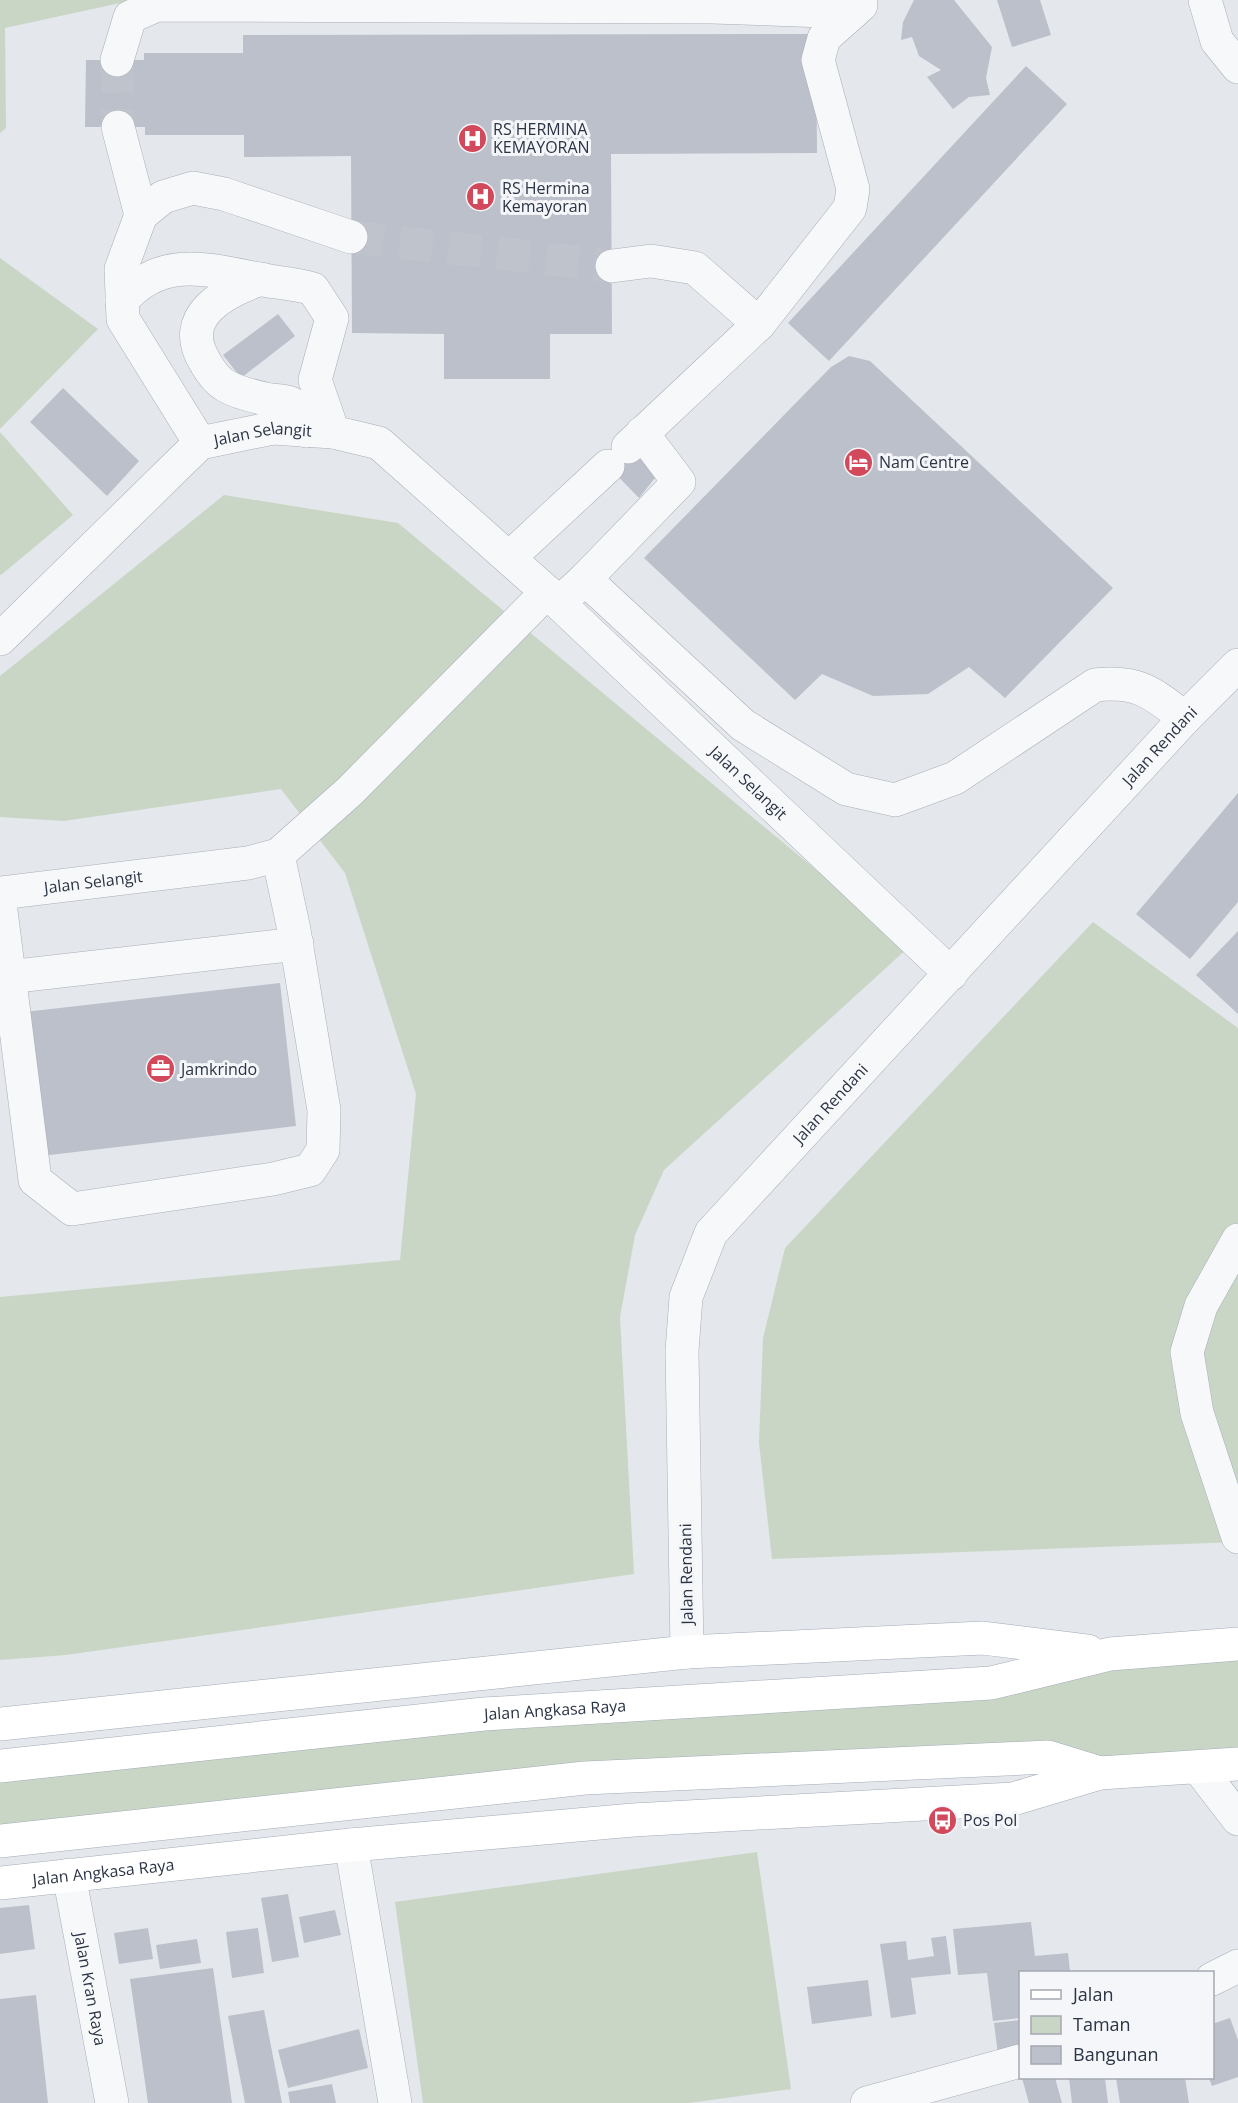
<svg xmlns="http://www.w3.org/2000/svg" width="1238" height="2103" viewBox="0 0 1238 2103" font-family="'Open Sans',sans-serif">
<rect width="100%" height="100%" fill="#e4e7ec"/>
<path fill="#c9d6c5" d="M 0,0 L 134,0 L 5,28 L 6,128 L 0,133 Z
M 0,258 L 98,329 L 0,429 Z
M 0,432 L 73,515 L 1,575 L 0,575 Z
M 224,495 L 398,523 L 909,947 L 664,1170 L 635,1235 L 620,1317 L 634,1574 L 66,1655 L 0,1660 L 0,1297 L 400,1260 L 416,1094 L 345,873 L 281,789 L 64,821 L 0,817 L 0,676 Z
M 1093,922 L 1238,1028 L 1238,1542 L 772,1559 L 759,1443 L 763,1338 L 785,1248 Z
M 1238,1645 L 1238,1761 L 1048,1757 L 0,1839 L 0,1766 Z
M 757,1852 L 791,2089 L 689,2103 L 423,2103 L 395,1902 Z"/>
<path fill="#bbc0ca" d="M 914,0 L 954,0 L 992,47 L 986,78 L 990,95 L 969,97 L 953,109 L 927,77 L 941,70 L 919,56 L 912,37 L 901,40 L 903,22 Z
M 997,0 L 1040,0 L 1051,35 L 1012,47 Z
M 816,34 L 817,153 L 611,154 L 612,334 L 550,334 L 550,379 L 444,379 L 444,334 L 352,333 L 351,156 L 244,157 L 244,135 L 145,135 L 145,127 L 85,127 L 86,60 L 144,60 L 144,53 L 243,53 L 243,35 Z
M 1026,66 L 1067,104 L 829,361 L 788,323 Z
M 278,314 L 295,336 L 241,378 L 223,355 Z
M 849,356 L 870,361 L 1113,588 L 1005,698 L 969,667 L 928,694 L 873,696 L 822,674 L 795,700 L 644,558 L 831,367 Z
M 63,388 L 139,461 L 107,496 L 30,422 Z
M 620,440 L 659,473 L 639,498 L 601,459 Z
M 1238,793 L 1238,902 L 1190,959 L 1136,914 Z
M 1238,931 L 1238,1014 L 1196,975 Z
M 280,983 L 296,1126 L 41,1156 L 24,1012 Z
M 288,1894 L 299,1957 L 272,1962 L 261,1898 Z
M 29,1905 L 35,1949 L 0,1954 L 0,1908 Z
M 335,1910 L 341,1935 L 304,1943 L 299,1917 Z
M 1031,1922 L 1035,1956 L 1068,1953 L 1070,1972 L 1020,1972 L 1020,2018 L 993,2021 L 987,1973 L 958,1975 L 953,1929 Z
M 148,1928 L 153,1959 L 119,1964 L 114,1933 Z
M 258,1928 L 264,1973 L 232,1978 L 226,1932 Z
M 946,1936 L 951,1974 L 911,1978 L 916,2014 L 891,2018 L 880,1944 L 906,1941 L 908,1960 L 934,1956 L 931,1938 Z
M 197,1939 L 201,1963 L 160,1969 L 156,1945 Z
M 213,1968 L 232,2103 L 148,2103 L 130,1979 Z
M 868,1980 L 872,2016 L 812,2024 L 807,1987 Z
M 36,1995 L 48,2103 L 0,2103 L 0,1999 Z
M 264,2010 L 282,2103 L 245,2103 L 228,2016 Z
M 1230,2018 L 1238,2040 L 1238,2077 L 1212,2086 L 1209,2078 L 1212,2078 L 1212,2024 Z
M 1020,2020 L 1020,2052 L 998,2054 L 994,2023 Z
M 359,2029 L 368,2068 L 288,2088 L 278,2050 Z
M 1022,2078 L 1055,2078 L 1062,2103 L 1029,2103 Z
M 1069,2078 L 1105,2078 L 1108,2103 L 1072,2103 Z
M 1116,2078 L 1185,2078 L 1189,2103 L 1120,2103 Z
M 332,2084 L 336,2103 L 290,2103 L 288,2092 Z"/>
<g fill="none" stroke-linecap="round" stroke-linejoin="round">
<path stroke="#bfc3cb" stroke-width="33" stroke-dasharray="33 16" stroke-linecap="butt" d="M 117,60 L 118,127
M 351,237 L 612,266"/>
<defs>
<g id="minor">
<path d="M 1205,0 L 1217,41 L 1238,67"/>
<path d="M 117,60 L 130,17 L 157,5 L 713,7 L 853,12"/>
<path d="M 118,127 L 141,215"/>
<path d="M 612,266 L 651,261 L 695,268 L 759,324"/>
<path d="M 261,279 C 224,292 177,316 205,362 C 210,371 217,381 226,386 C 238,393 256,397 270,400 C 277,401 286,400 292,404 C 302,411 304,419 306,431"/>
<path d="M 122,301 C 160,255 208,269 258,279 C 277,283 293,283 313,289 L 332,318 L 315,380 L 333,432"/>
<path d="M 200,443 L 123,319 L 121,269 L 141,215 L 163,197 L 193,188 L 224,194 L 351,237"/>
<path d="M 628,447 L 759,324 L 850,208 L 853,189 L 818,60 L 824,38 L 861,5"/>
<path d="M 509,558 L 608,466"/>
<path d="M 585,579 L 679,482 L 642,433"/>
<path d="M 559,603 L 585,579 L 743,725 L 846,789 L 895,800 L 955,778 L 1095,685 C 1139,680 1152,693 1185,718"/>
<path id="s1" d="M 0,639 L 200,443 L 273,428 L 333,432 L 379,443 L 547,592 L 951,974"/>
<path id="s2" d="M 0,893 L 248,863 L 278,855 L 350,791 L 547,592"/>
<path d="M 0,903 L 35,1180 L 72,1209 L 273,1179 L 310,1170 L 323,1150 L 324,1110 L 294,930 L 278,855"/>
<path d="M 8,977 L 297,944"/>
<path d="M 1238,1240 L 1201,1306 L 1187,1352 L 1197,1413 L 1238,1537"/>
<path id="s3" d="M 687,1652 L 682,1351 L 686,1297 L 711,1233 L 1185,718 L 1238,665"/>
<path d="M 1198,1767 L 1238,1819"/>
<path d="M 351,1845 L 395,2103"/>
<path id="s4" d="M 69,1875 L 112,2103"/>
<path d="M 1212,1979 L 1238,1966"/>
<path d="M 867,2103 L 1020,2061"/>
</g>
<g id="major">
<path d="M 0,1724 L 687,1652 L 983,1638 L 1088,1651"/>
<path id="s5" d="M 0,1766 L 484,1714 L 991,1683 L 1110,1654 L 1238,1644"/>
<path d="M 0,1841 L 585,1778 L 1048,1757 L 1100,1773"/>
<path id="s6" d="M 0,1883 L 351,1845 L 633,1820 L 1013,1799 L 1100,1773 L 1238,1764"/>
</g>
</defs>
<use href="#minor" stroke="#a9aeb7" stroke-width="34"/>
<use href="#major" stroke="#a3abb8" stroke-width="34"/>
<use href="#minor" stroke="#f7f8fa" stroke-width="33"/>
<use href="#major" stroke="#fff" stroke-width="33"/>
</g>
<defs>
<symbol id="hospital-disc" viewBox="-11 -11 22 22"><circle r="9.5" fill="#d1495b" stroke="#f4f6f9"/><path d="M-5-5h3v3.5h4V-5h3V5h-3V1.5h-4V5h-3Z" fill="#fff"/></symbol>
<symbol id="hotel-disc" viewBox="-11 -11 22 22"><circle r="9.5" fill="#d1495b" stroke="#f4f6f9"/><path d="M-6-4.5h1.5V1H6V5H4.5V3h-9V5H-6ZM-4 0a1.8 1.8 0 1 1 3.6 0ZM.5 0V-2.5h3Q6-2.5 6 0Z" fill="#fff"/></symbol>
<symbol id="office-disc" viewBox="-11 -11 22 22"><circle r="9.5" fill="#d1495b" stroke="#f4f6f9"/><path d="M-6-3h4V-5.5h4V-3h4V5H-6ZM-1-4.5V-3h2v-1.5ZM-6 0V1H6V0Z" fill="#fff"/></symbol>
<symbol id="bus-disc" viewBox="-11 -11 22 22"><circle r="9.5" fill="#d1495b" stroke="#f4f6f9"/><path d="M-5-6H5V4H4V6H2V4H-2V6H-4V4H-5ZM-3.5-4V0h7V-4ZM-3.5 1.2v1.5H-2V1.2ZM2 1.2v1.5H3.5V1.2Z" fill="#fff"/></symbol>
</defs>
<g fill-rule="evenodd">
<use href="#hospital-disc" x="456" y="122" width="33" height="33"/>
<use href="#hospital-disc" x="464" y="180" width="33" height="33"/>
<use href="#hotel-disc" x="842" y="446" width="33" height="33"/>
<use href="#office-disc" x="144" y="1052" width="33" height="33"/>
<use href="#bus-disc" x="926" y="1804" width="33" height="33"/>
</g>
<g text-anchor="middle" stroke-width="6" stroke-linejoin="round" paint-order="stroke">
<g font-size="16" fill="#2b3445" stroke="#f4f6f9" text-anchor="start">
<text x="493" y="135">RS HERMINA<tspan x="493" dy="18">KEMAYORAN</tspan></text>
<text x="502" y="194">RS Hermina<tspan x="502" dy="18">Kemayoran</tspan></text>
<text x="879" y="468">Nam Centre</text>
<text x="181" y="1075">Jamkrindo</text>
<text x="963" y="1826">Pos Pol</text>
</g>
<g font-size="16" fill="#2b3445" stroke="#f4f6f9">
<text dy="6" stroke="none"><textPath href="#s1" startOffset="344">Jalan Selangit</textPath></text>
<text dy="6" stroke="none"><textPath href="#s3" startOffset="1086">Jalan Rendani</textPath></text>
<text dy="6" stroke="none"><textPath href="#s1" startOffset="964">Jalan Selangit</textPath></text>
<text dy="6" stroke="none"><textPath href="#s2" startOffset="94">Jalan Selangit</textPath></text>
<text dy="6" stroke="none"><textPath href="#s3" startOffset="600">Jalan Rendani</textPath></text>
<text transform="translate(686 1574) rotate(-91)" y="6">Jalan Rendani</text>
<text dy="6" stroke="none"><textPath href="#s5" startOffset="558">Jalan Angkasa Raya</textPath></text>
<text dy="6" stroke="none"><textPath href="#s6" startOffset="104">Jalan Angkasa Raya</textPath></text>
<text dy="6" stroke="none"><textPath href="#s4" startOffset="116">Jalan Kran Raya</textPath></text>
</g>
</g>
<rect x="1019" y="1971" width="195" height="108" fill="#f4f6f9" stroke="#a4a8b1" stroke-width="1.5"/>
<rect x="1031" y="1990" width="30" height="9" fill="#ffffff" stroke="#a4a8b1" stroke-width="1.5"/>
<text x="1073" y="2001" font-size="18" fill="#2b3445">Jalan</text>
<rect x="1031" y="2016" width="30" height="18" fill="#c9d6c5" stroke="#a4a8b1" stroke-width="1.5"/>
<text x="1073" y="2031" font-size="18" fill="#2b3445">Taman</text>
<rect x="1031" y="2046" width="30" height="18" fill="#bbc0ca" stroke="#a4a8b1" stroke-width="1.5"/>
<text x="1073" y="2061" font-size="18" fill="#2b3445">Bangunan</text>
</svg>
